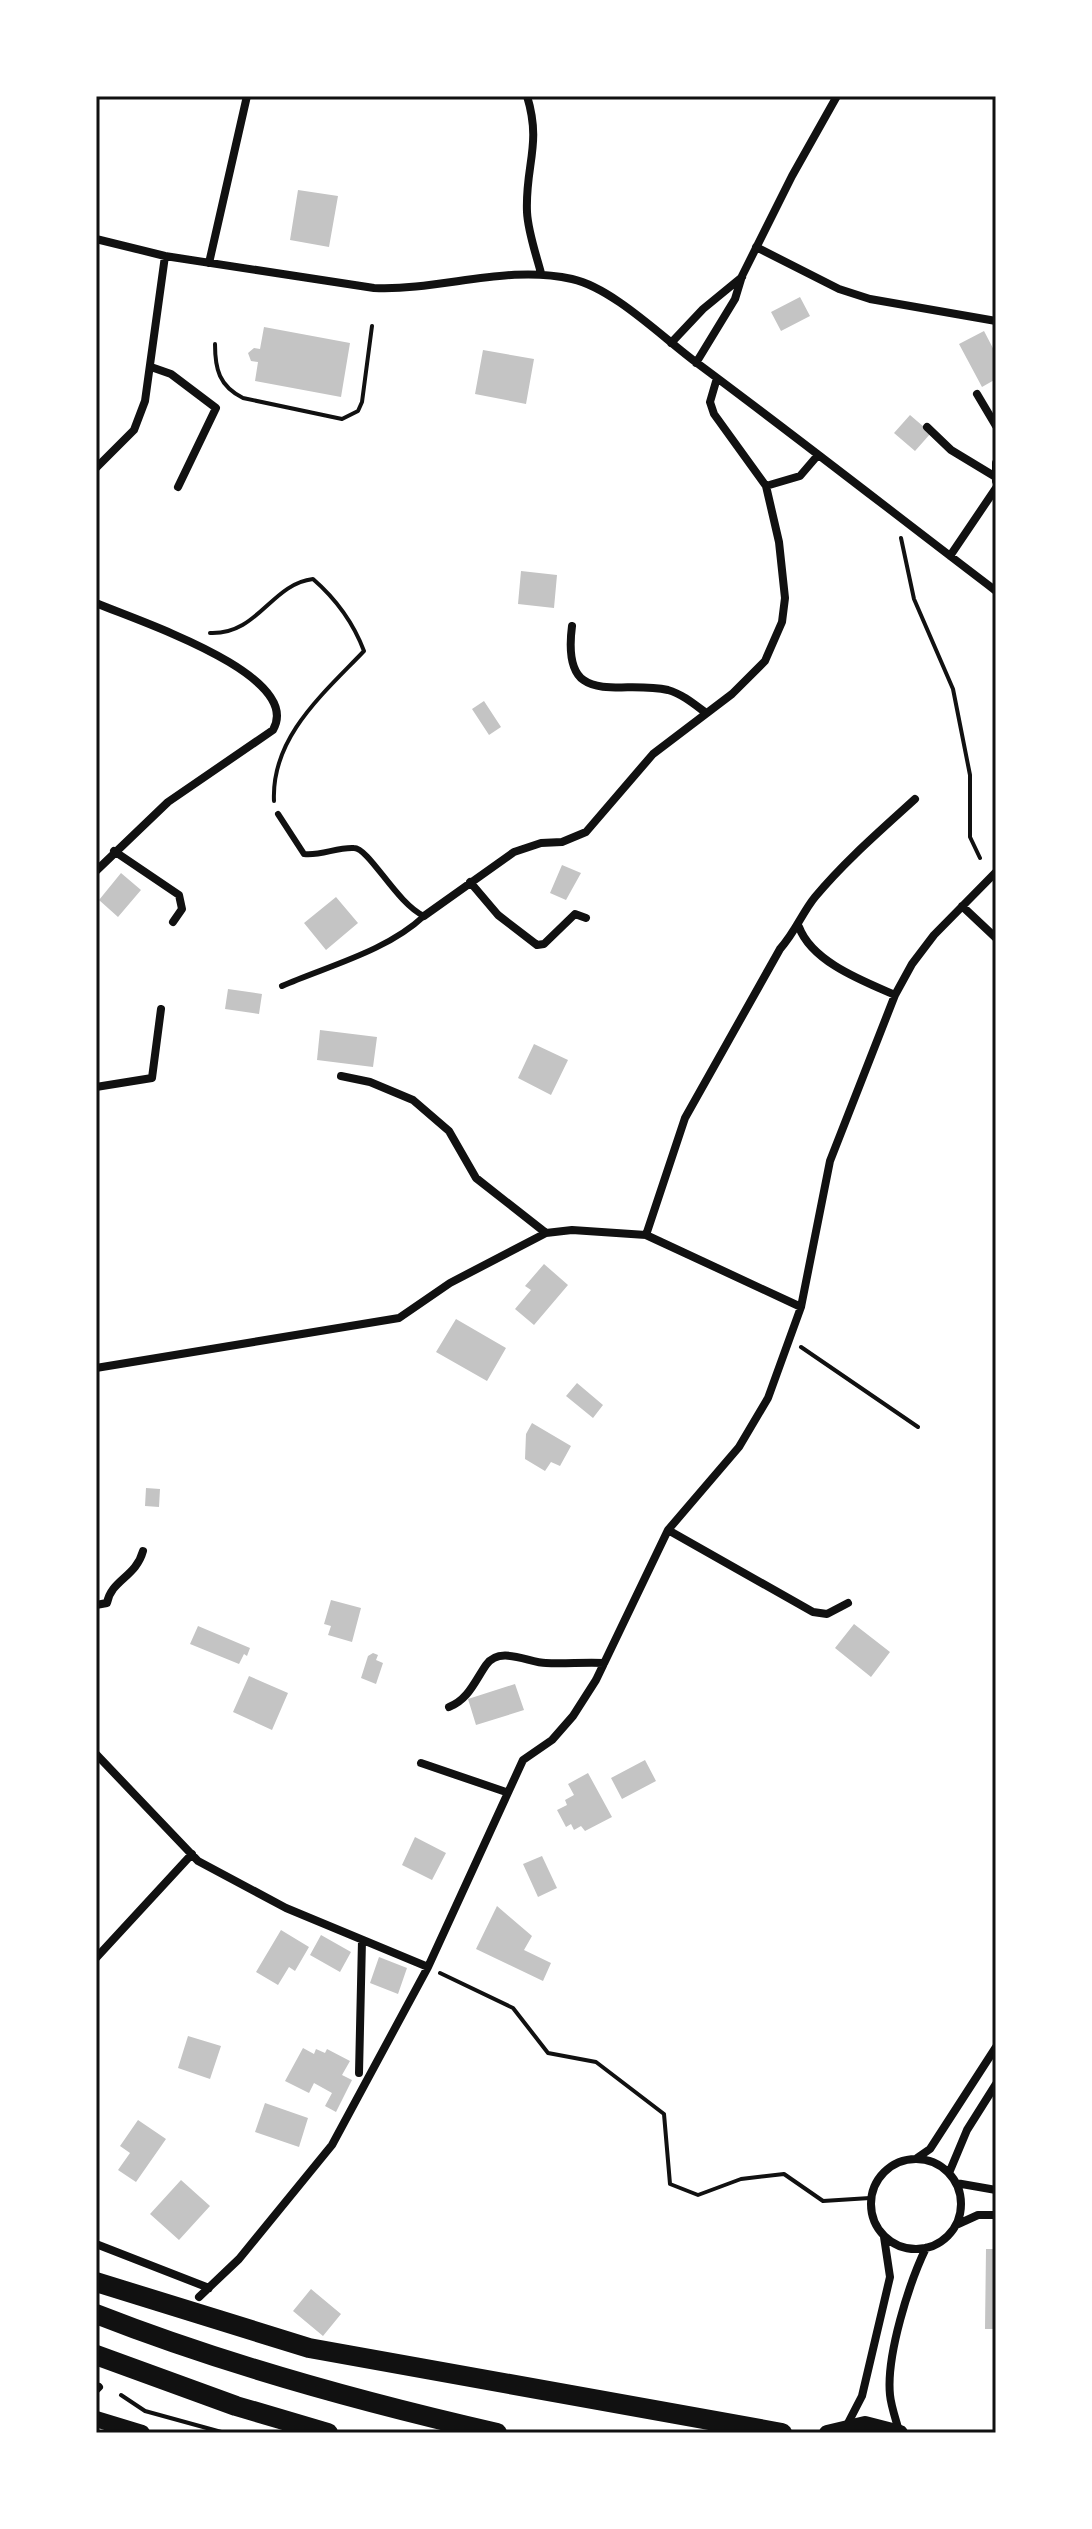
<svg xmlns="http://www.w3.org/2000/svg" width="1092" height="2529" viewBox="0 0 1092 2529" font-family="'Fira Sans Condensed',sans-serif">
<rect width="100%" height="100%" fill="#fff"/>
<path fill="#c4c4c4" d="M 298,190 L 338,196 L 329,247 L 290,240 Z
M 800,297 L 810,316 L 781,331 L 771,312 Z
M 264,327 L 350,343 L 341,397 L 255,381 L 258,362 L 251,361 L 248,353 L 254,348 L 260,349 Z
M 984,331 L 996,354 L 996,379 L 982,387 L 959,344 Z
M 483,350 L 534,359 L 526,404 L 475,394 Z
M 910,415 L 931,433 L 915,451 L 894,433 Z
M 521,571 L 557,575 L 554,608 L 518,604 Z
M 484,701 L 501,727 L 489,735 L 472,709 Z
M 562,865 L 581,873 L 566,900 L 550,893 Z
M 121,873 L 141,890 L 118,917 L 99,900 Z
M 336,897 L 358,923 L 326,950 L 304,923 Z
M 228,989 L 262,994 L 259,1014 L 225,1009 Z
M 320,1030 L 377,1037 L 373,1067 L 317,1060 Z
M 534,1044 L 568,1060 L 551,1095 L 518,1078 Z
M 544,1264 L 568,1285 L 534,1325 L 515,1309 L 531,1290 L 525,1286 Z
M 456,1319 L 506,1348 L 487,1381 L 436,1352 Z
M 577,1383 L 603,1405 L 593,1418 L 566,1396 Z
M 532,1423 L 571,1446 L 560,1466 L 551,1462 L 545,1471 L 525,1459 L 526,1434 Z
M 146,1488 L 160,1489 L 159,1507 L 145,1506 Z
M 331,1600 L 361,1608 L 352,1642 L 328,1635 L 331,1626 L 324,1624 Z
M 854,1624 L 890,1652 L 871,1677 L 835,1648 Z
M 198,1626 L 250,1648 L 247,1656 L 244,1654 L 239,1664 L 190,1644 Z
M 373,1653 L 378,1655 L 376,1660 L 383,1663 L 376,1684 L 361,1678 L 368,1656 Z
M 249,1676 L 288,1693 L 272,1730 L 233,1712 Z
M 515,1684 L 524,1710 L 476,1725 L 468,1699 Z
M 645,1760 L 656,1781 L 622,1799 L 611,1778 Z
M 588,1773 L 612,1817 L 585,1831 L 581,1826 L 574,1830 L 571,1824 L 566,1827 L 557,1810 L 567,1805 L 565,1800 L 574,1795 L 568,1784 Z
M 415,1837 L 446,1853 L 432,1880 L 402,1865 Z
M 542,1856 L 557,1888 L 538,1897 L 523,1864 Z
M 497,1906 L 532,1936 L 524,1950 L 551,1963 L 543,1981 L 476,1949 Z
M 281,1930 L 309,1947 L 295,1971 L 289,1967 L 278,1985 L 256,1972 Z
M 321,1935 L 351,1952 L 340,1972 L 310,1955 Z
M 379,1957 L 407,1968 L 398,1994 L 370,1983 Z
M 188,2036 L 221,2046 L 210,2079 L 178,2068 Z
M 303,2048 L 314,2054 L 316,2049 L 325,2053 L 327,2049 L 350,2061 L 342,2075 L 352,2080 L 336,2112 L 325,2106 L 332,2093 L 314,2083 L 309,2093 L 285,2081 Z
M 265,2103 L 308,2118 L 299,2147 L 255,2132 Z
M 138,2120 L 166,2139 L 136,2182 L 118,2170 L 130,2153 L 120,2146 Z
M 181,2180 L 210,2206 L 179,2240 L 150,2214 Z
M 986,2249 L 996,2249 L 996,2329 L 985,2329 Z
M 311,2289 L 341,2314 L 323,2336 L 293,2311 Z"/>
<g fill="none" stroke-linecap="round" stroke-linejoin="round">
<path stroke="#111" stroke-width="4" d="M 215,344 C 215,369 219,386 243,398 L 342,419 L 358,411 L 362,402 L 372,326
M 901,538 L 914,599 L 953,689 L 970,775 L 970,837 L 980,858
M 210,633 C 258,635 271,584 313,579 C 336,599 353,622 364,651 C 324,693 271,737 274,801
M 801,1347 L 918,1427
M 440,1973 L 513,2008 L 548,2053 L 596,2062 L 664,2114 L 670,2184 L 698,2195 L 741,2179 L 784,2174 L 823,2201 L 870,2198
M 121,2395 L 145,2411 L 225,2433"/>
<path stroke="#111" stroke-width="6" d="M 278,814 L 304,854 C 321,856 337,847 354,848 C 369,848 397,904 424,916 C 387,951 328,966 282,986"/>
<path stroke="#111" stroke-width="8" d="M 527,96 C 542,145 525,165 527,212 C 528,232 536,254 541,273
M 96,239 L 165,256 L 374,288 C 441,291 506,264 572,279 C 613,288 663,338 697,363 C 798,438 896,515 996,591
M 756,247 L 839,289 L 870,299 L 996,321
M 209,263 L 247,96
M 671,343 L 703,309 L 742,277
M 696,363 L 735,299 L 742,276 L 792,176 L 837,96
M 151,367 L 171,374 L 216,408 L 178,487
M 977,394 L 996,426
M 927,427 L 951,450 L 994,476
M 996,463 L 996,481
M 96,468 L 134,430 L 145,401 L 165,256
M 766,486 L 800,476 L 818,455
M 950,556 L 996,488
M 96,603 C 132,619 305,674 273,730 L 168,802 L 96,871
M 572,626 C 561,711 618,679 668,690 C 682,694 694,704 706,713
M 114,851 L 179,895 L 182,909 L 173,922
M 470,882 L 498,915 L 537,945 L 544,944 L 575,914 L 586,918
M 962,906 L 996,938
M 424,916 L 514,852 L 541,843 L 562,842 L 586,832 L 653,754 L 732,694 L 765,661 L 782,622 L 785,598 L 779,542 L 766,486 L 714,414 L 710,402 L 717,378
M 799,927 C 812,962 863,981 895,995
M 341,1076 L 370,1082 L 413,1100 L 449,1131 L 476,1178 L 546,1233
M 96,1087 L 152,1078 L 161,1009
M 646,1235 L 685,1118 L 780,949 C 796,931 802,913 815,897 C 845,861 881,830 915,799
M 96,1368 L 399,1318 L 450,1283 L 546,1233 L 572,1230 L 646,1235 L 801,1307
M 668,1530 L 813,1612 L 827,1614 L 848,1603
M 96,1605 L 107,1603 C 111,1580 136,1577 143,1551
M 449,1707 C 468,1700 475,1681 486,1665 C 500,1645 529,1663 546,1663 C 565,1664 584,1662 604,1663
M 96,1754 L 198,1861 L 286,1908 L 428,1967
M 421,1763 L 506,1792
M 96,1958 L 192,1854
M 359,2073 L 362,1940
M 917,2158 L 930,2149 L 996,2047
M871 2204a45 45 0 1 1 90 0a45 45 0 1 1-90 0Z
M 949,2173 L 967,2130 L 996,2084
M 956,2183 L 996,2190
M 956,2225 L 978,2215 L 996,2215
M 96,2244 L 209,2288
M 199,2297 L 239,2259 L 332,2145 L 428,1967 L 523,1760 L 552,1740 L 573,1716 L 596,1680 L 668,1530 L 739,1447 L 768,1398 L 801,1307 L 830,1161 L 895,995 L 912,964 L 934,935 L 996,872
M 96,2390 L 99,2387
M 847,2425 L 862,2396 L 890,2277 L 884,2237
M 899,2431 C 896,2420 891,2406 890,2395 C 886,2356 909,2283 926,2248"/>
<path stroke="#111" stroke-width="16" d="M 96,2419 L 142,2433
M 827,2433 L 865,2424 L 900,2433"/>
<path stroke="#111" stroke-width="20" d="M 96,2282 L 309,2348 L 782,2433
M 96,2314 C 226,2365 361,2402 497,2433
M 96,2355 L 236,2406 L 328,2433"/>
</g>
<rect width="1092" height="2529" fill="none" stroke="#ffffff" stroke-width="196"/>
<rect x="98" y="98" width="896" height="2333" fill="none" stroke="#111" stroke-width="3"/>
</svg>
